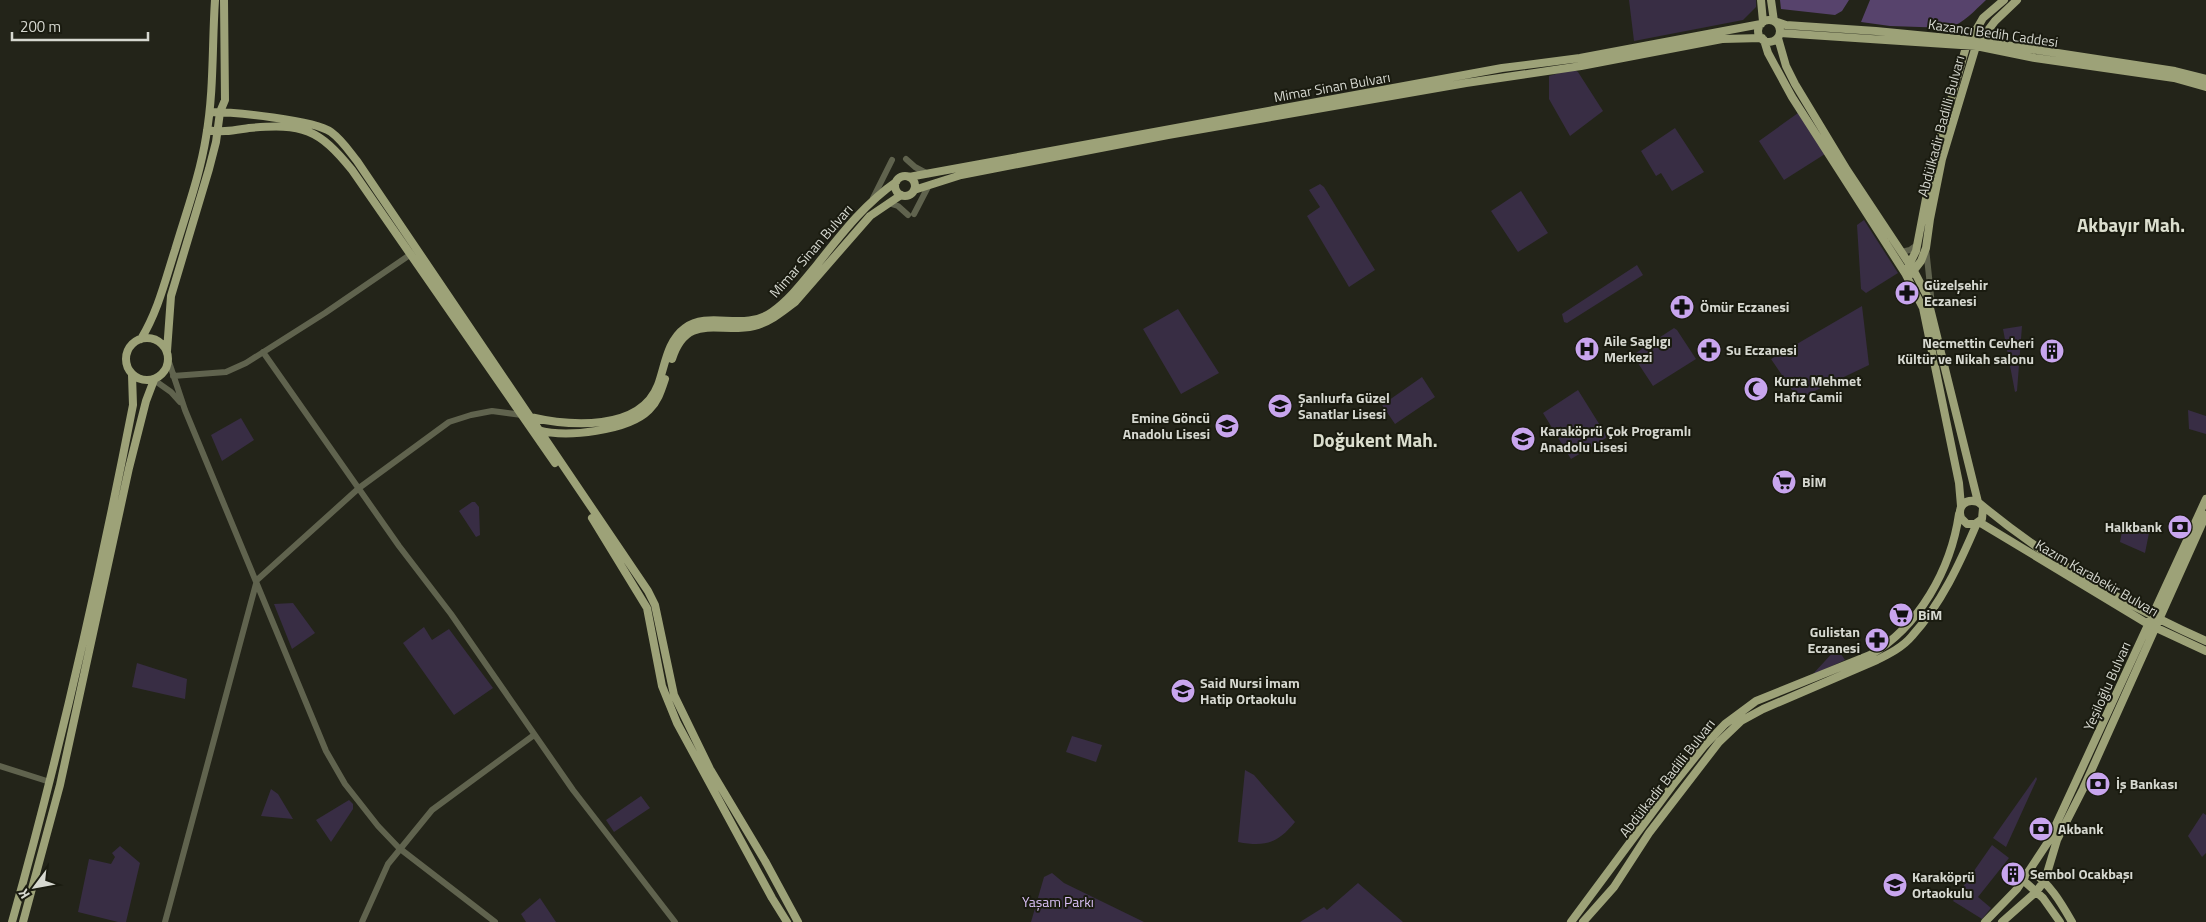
<svg xmlns="http://www.w3.org/2000/svg" width="2206" height="922" viewBox="0 0 2206 922" font-family="'Titillium Web',sans-serif">
<rect width="100%" height="100%" fill="#232419"/>
<path fill="#382d44" d="M 1629,0 L 1756,0 L 1756,7 L 1743,20 L 1634,41 Z
M 1573,69 L 1578,72 L 1603,111 L 1570,136 L 1549,99 L 1549,76 Z
M 1798,113 L 1825,154 L 1784,180 L 1759,141 Z
M 1675,128 L 1704,172 L 1672,191 L 1661,173 L 1656,176 L 1641,151 Z
M 1320,184 L 1324,187 L 1375,270 L 1349,287 L 1307,216 L 1320,207 L 1309,190 Z
M 1521,191 L 1548,233 L 1518,252 L 1491,211 Z
M 1864,220 L 1898,273 L 1866,293 L 1861,289 L 1857,225 Z
M 1637,265 L 1643,275 L 1567,323 L 1564,322 L 1562,314 Z
M 1862,306 L 1869,365 L 1798,399 L 1771,359 Z
M 1178,309 L 1219,373 L 1181,394 L 1143,329 Z
M 2022,326 L 2017,391 L 2015,392 L 2003,329 Z
M 1674,328 L 1677,330 L 1696,359 L 1653,386 L 1634,357 L 1636,353 Z
M 1422,377 L 1435,397 L 1395,424 L 1382,405 Z
M 1578,390 L 1606,435 L 1606,438 L 1571,459 L 1543,413 Z
M 2188,410 L 2206,416 L 2206,434 L 2189,429 Z
M 241,418 L 254,440 L 222,461 L 211,435 Z
M 472,502 L 475,502 L 479,507 L 480,535 L 476,537 L 459,511 Z
M 2124,521 L 2149,533 L 2145,553 L 2120,542 Z
M 293,603 L 315,633 L 292,649 L 274,604 Z
M 424,627 L 432,640 L 449,629 L 493,688 L 454,715 L 403,643 Z
M 1837,648 L 1845,660 L 1812,675 Z
M 137,663 L 187,679 L 185,699 L 132,687 Z
M 1072,736 L 1102,745 L 1096,762 L 1066,752 Z
M 1245,770 L 1254,775 L 1295,822 C 1277,844 1265,847 1238,842 Z
M 2036,777 L 2037,779 L 2006,847 L 1993,838 Z
M 271,789 L 278,794 L 293,819 L 261,816 Z
M 641,796 L 650,808 L 614,832 L 606,820 Z
M 349,800 L 353,804 L 353,809 L 331,842 L 316,820 Z
M 2203,813 L 2206,815 L 2206,853 L 2202,857 L 2188,836 Z
M 1992,845 L 2009,858 L 1978,897 L 1991,908 L 1982,919 L 1953,901 Z
M 120,846 L 140,863 L 126,922 L 118,922 L 78,912 L 89,859 L 111,864 L 115,857 L 112,853 Z
M 1052,873 L 1064,883 L 1144,922 L 1031,922 L 1044,877 Z
M 1358,883 L 1403,922 L 1300,922 L 1324,907 L 1327,910 Z
M 540,898 L 556,922 L 526,922 L 521,914 Z"/>
<path fill="#57436c" d="M 1780,0 L 1849,0 L 1842,11 L 1835,15 L 1781,9 Z
M 1870,0 L 1986,0 C 1974,11 1964,23 1949,28 L 1890,26 L 1861,22 Z"/>
<g fill="none" stroke-linecap="round" stroke-linejoin="round">
<path stroke="#60634e" stroke-width="6" d="M 906,159 L 915,167 L 928,174
M 873,198 L 892,160
M 888,203 L 898,206 L 908,215
M 914,214 L 929,185
M 1926,248 L 1932,305
M 1901,252 L 1910,250 L 1917,245
M 263,352 L 399,546 L 451,614 L 573,790 L 675,922
M 169,362 L 185,410 L 326,751 L 345,784 L 378,826 L 399,848 L 495,922
M 173,376 L 226,372 L 246,363 L 325,313 L 414,252
M 154,380 L 171,392 L 180,402
M 0,766 L 50,782
M 165,922 L 257,580 L 359,488 L 449,422 L 471,415 L 492,411 L 522,415
M 362,922 L 388,864 L 432,810 L 534,735"/>
<path stroke="#9da278" stroke-width="8" d="M 1761,0 L 1763,22
M 1771,0 L 1774,21 L 1786,25 L 1876,31 L 1979,41 L 2175,71 L 2206,79
M1758 31a11 11 0 1 1 22 0a11 11 0 1 1-22 0Z
M 1780,33 L 1976,46 L 2035,58 L 2174,78 L 2206,87
M 1778,38 L 1786,66 L 1795,84 L 1847,170 L 1914,271 L 1927,296 L 1978,502
M 1764,40 L 1768,53 L 1792,97 L 1905,273
M 210,112 C 234,112 314,120 331,132 C 342,140 349,151 357,161 L 648,591 L 655,605 L 674,695 L 710,769 L 765,861 L 798,922
M 207,130 C 222,133 235,130 249,128 C 303,123 319,129 352,170 L 555,463
M895 186a10 10 0 1 1 20 0a10 10 0 1 1-20 0Z
M 909,177 L 1502,68 L 1580,58 L 1761,24
M 914,190 L 961,175 L 1168,135 L 1466,83 L 1581,66 L 1722,39 L 1762,38
M 1911,274 L 1921,261 L 1926,248 L 1930,219 L 1942,159 L 1976,46 L 1995,21 L 2017,0
M126 359a21 21 0 1 1 42 0a21 21 0 1 1-42 0Z
M 141,339 C 158,311 165,281 175,250 C 186,213 200,175 206,137 C 214,92 212,45 215,0
M 167,351 L 171,296 L 209,169 L 216,142 L 220,112 L 225,100 L 224,0
M 672,359 C 687,312 719,334 754,326 C 770,322 782,312 795,302 L 870,216 L 901,195
M 530,417 C 569,426 640,432 658,385 C 665,366 667,341 685,328 C 709,310 744,332 772,312 C 789,300 802,283 816,266 C 840,236 864,204 896,182
M 538,430 C 566,438 628,431 649,410 C 658,401 661,391 665,379
M 1961,506 L 1959,483 L 1923,308 L 1905,273 L 1916,251 L 1933,162 L 1966,47 L 1983,18 L 2004,0
M 1983,508 L 1982,519 L 1975,524 L 1967,524 L 1961,518 C 1957,506 1966,498 1978,502 C 2046,559 2125,605 2206,641
M 592,518 L 647,608 L 662,686 L 677,723 L 772,898 L 787,922
M 1979,522 L 2148,624 L 2206,651
M 2030,870 C 2050,884 2060,901 2072,922
M 2024,881 L 2043,898 L 2060,922
M 12,922 C 60,752 99,579 133,405 L 132,375
M 23,922 L 60,785 L 129,468 L 146,401 L 154,380
M 1571,922 L 1672,786 L 1704,746 L 1725,724 L 1756,701 L 1870,655 C 1919,627 1951,569 1959,514
M 1583,922 L 1614,887 L 1649,833 L 1719,742 L 1741,721 L 1763,709 L 1877,660 C 1889,654 1903,647 1912,636 C 1941,604 1960,563 1977,523
M 1985,922 L 2017,889 L 2048,842 L 2206,499
M 2002,922 L 2036,892 L 2045,880 L 2057,840 L 2083,789 L 2206,515"/>
</g>
<defs>
<symbol id="pharmacy-disc" viewBox="-11 -11 22 22"><circle r="9.5" fill="#c8a5ee" stroke="#1a1b10"/><path d="M-2-6h4v4h4v4h-4v4h-4v-4h-4v-4h4Z" fill="#111"/></symbol>
<symbol id="hospital-disc" viewBox="-11 -11 22 22"><circle r="9.5" fill="#c8a5ee" stroke="#1a1b10"/><path d="M-5-5h3v3.5h4V-5h3V5h-3V1.5h-4V5h-3Z" fill="#111"/></symbol>
<symbol id="building-disc" viewBox="-11 -11 22 22"><circle r="9.5" fill="#c8a5ee" stroke="#1a1b10"/><path d="M-4-6H4V6H1V3H-1V6H-4ZM-2.5-4.3h1.7v1.8h-1.7ZM.8-4.3h1.7v1.8H.8ZM-2.5-1h1.7V.8h-1.7ZM.8-1h1.7V.8H.8Z" fill="#111"/></symbol>
<symbol id="mosque-disc" viewBox="-11 -11 22 22"><circle r="9.5" fill="#c8a5ee" stroke="#1a1b10"/><path d="M3.5-4.9A6 6 0 1 0 3.5 4.9A5 5 0 1 1 3.5-4.9Z" fill="#111"/></symbol>
<symbol id="school-disc" viewBox="-11 -11 22 22"><circle r="9.5" fill="#c8a5ee" stroke="#1a1b10"/><path d="M0-5L7-2L0 1L-7-2ZM-4 1L0 2.5L4 1V4Q0 6-4 4Z" fill="#111"/></symbol>
<symbol id="supermarket-disc" viewBox="-11 -11 22 22"><circle r="9.5" fill="#c8a5ee" stroke="#1a1b10"/><path d="M-6-5.5h2.5l.6 2H6L4.5 2H-2.5L-4.4-4H-6ZM-1.5 3.2a1.3 1.3 0 1 0 .1 0ZM3 3.2a1.3 1.3 0 1 0 .1 0Z" fill="#111"/></symbol>
<symbol id="bank-disc" viewBox="-11 -11 22 22"><circle r="9.5" fill="#c8a5ee" stroke="#1a1b10"/><path d="M-6-4H6V4H-6ZM0-2.3a2.3 2.3 0 1 0 0 4.6a2.3 2.3 0 1 0 0-4.6Z" fill="#111"/></symbol>
</defs>
<g fill-rule="evenodd">
<use href="#pharmacy-disc" x="1893" y="279" width="28" height="28"/>
<use href="#pharmacy-disc" x="1668" y="293" width="28" height="28"/>
<use href="#hospital-disc" x="1573" y="335" width="28" height="28"/>
<use href="#pharmacy-disc" x="1695" y="336" width="28" height="28"/>
<use href="#building-disc" x="2038" y="337" width="28" height="28"/>
<use href="#mosque-disc" x="1742" y="375" width="28" height="28"/>
<use href="#school-disc" x="1266" y="392" width="28" height="28"/>
<use href="#school-disc" x="1213" y="412" width="28" height="28"/>
<use href="#school-disc" x="1509" y="425" width="28" height="28"/>
<use href="#supermarket-disc" x="1770" y="468" width="28" height="28"/>
<use href="#bank-disc" x="2166" y="513" width="28" height="28"/>
<use href="#supermarket-disc" x="1887" y="601" width="28" height="28"/>
<use href="#pharmacy-disc" x="1863" y="626" width="28" height="28"/>
<use href="#school-disc" x="1169" y="677" width="28" height="28"/>
<use href="#bank-disc" x="2084" y="770" width="28" height="28"/>
<use href="#bank-disc" x="2027" y="815" width="28" height="28"/>
<use href="#building-disc" x="1999" y="860" width="28" height="28"/>
<use href="#school-disc" x="1881" y="871" width="28" height="28"/>
</g>
<g text-anchor="middle" stroke-width="4" stroke-linejoin="round" paint-order="stroke">
<g font-size="14" fill="#d6d8d0" stroke="#1a1b10">
<text transform="translate(1993 33) rotate(8)" y="5">Kazancı Bedih Caddesi</text>
<text transform="translate(1332 87) rotate(-10)" y="5">Mimar Sinan Bulvarı</text>
<text transform="translate(1941 126) rotate(-75)" y="5">Abdülkadir Badilli Bulvarı</text>
<text transform="translate(811 251) rotate(-49)" y="5">Mimar Sinan Bulvarı</text>
<text transform="translate(2097 578) rotate(30)" y="5">Kazım Karabekir Bulvarı</text>
<text transform="translate(2107 686) rotate(-66)" y="5">Yeşiloğlu Bulvarı</text>
<text transform="translate(1667 778) rotate(-52)" y="5">Abdülkadir Badilli Bulvarı</text>
</g>
<g font-size="14" font-weight="bold" fill="#d6d8d0" stroke="#1a1b10" text-anchor="start">
<text x="1924" y="290">Güzelşehir<tspan x="1924" dy="16">Eczanesi</tspan></text>
<text x="1700" y="312">Ömür Eczanesi</text>
<text x="1604" y="346">Aile Saglıgı<tspan x="1604" dy="16">Merkezi</tspan></text>
<text x="2034" y="348" text-anchor="end">Necmettin Cevheri<tspan x="2034" dy="16">Kültür ve Nikah salonu</tspan></text>
<text x="1726" y="355">Su Eczanesi</text>
<text x="1774" y="386">Kurra Mehmet<tspan x="1774" dy="16">Hafız Camii</tspan></text>
<text x="1298" y="403">Şanlıurfa Güzel<tspan x="1298" dy="16">Sanatlar Lisesi</tspan></text>
<text x="1210" y="423" text-anchor="end">Emine Göncü<tspan x="1210" dy="16">Anadolu Lisesi</tspan></text>
<text x="1540" y="436">Karaköprü Çok Programlı<tspan x="1540" dy="16">Anadolu Lisesi</tspan></text>
<text x="1802" y="487">BİM</text>
<text x="2162" y="532" text-anchor="end">Halkbank</text>
<text x="1918" y="620">BiM</text>
<text x="1860" y="637" text-anchor="end">Gulistan<tspan x="1860" dy="16">Eczanesi</tspan></text>
<text x="1200" y="688">Said Nursi İmam<tspan x="1200" dy="16">Hatip Ortaokulu</tspan></text>
<text x="2116" y="789">İş Bankası</text>
<text x="2058" y="834">Akbank</text>
<text x="2030" y="879">Sembol Ocakbaşı</text>
<text x="1912" y="882">Karaköprü<tspan x="1912" dy="16">Ortaokulu</tspan></text>
</g>
<g font-size="14" fill="#dac0f7" stroke="#1a1b10">
<text x="1058" y="907">Yaşam Parkı</text>
</g>
<g font-size="19" font-weight="bold" fill="#dbdece" stroke="#1a1b10">
<text x="2131" y="232">Akbayır Mah.</text>
<text x="1375" y="447">Doğukent Mah.</text>
</g>
</g>
<g transform="translate(35 887) rotate(238)" stroke="#1a1b10" stroke-width="4" paint-order="stroke">
<path d="M0-4L9 19L0 12L-9 19Z" fill="#d6d8d0"/>
<text y="-8" font-size="14" font-weight="bold" text-anchor="middle" fill="#d6d8d0">K</text>
</g>
<path d="M12 32v8h136v-8" fill="none" stroke="#d6d8d0" stroke-width="2.5"/>
<text x="20" y="32" font-size="15" fill="#d6d8d0" stroke="#1a1b10" stroke-width="4" paint-order="stroke">200 m</text>
</svg>
